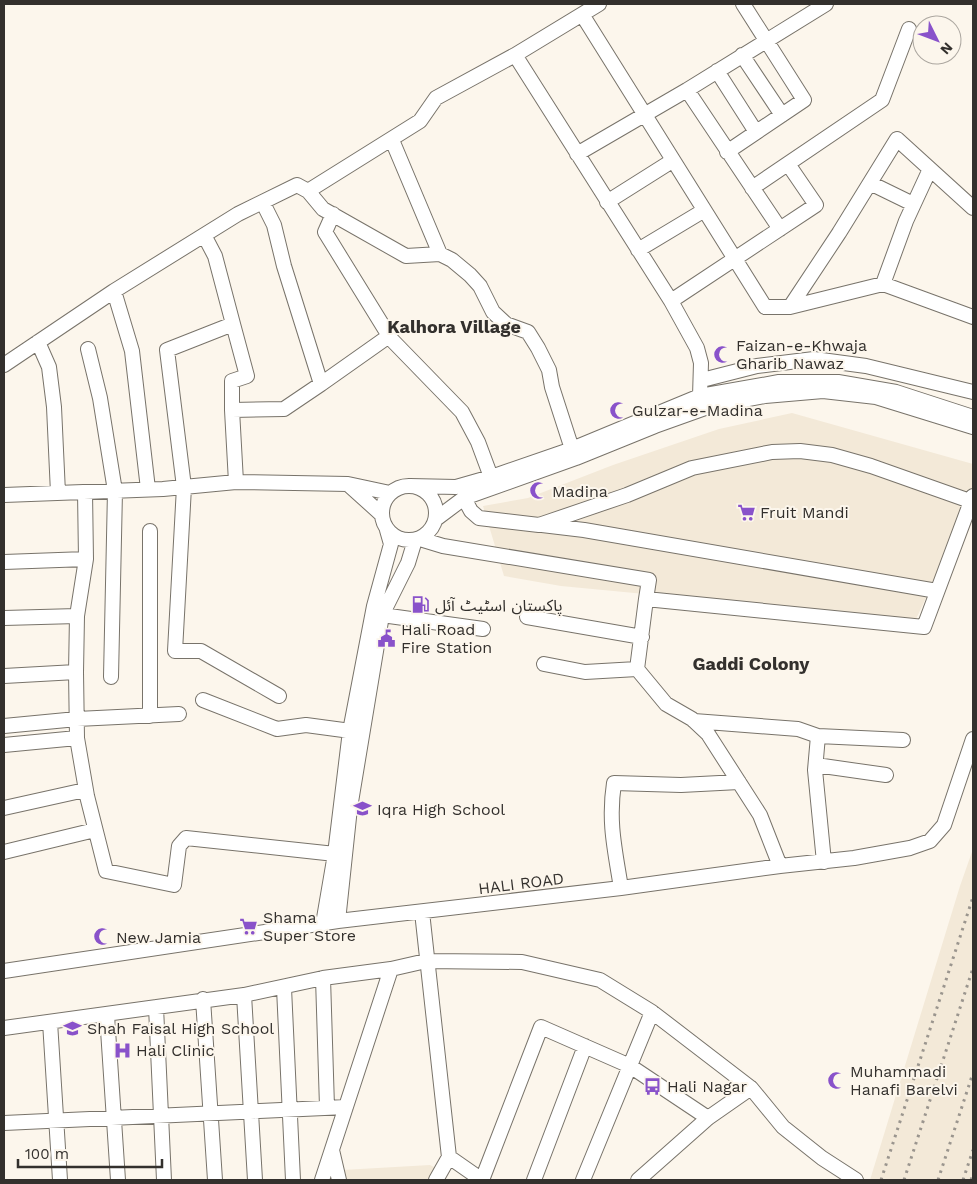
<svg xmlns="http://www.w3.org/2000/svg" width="977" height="1184" viewBox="0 0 977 1184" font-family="'Work Sans','Noto Sans Arabic',sans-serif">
<rect width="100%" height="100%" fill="#fcf6ec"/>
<path fill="#f3e9d8" d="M 792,413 L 973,464 L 973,497 L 910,632 L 718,601 L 561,586 L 504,576 L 483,506 L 528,498 L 613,465 L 719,429 Z
M 973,849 L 973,1180 L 870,1180 L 960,886 Z
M 430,1165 L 448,1174 L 445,1180 L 322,1180 L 325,1171 Z"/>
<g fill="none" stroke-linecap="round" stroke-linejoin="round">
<defs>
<path id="minor" d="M 583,16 L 765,307 L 790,307 L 883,284 L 973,317
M 515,55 L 671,301 L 697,348 L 701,363 L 700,396
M 742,55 L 782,115
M 717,71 L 756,132
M 687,90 L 780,229
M 392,140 L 440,254
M 727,152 L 804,100 L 743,4
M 577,154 L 687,90 L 826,4
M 870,183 L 913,204
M 752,188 L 882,100 L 909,29
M 607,202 L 672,161
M 333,214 L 325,232 L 391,339 L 462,412 L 478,442 L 491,477
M 204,235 L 215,256 L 233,324 L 167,350 L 184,487 L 175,651 L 201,651 L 279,696
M 638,250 L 703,211
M 883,284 L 906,221 L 930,169
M 114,291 L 132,351 L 148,489
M 671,301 L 816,205 L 788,164
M 790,307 L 839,233 L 897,139 L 973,208
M 38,342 L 49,367 L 54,407 L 58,493
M 88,349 L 100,398 L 115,491 L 111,677
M 4,365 L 114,291 L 238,214 L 297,185 L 308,191
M 702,380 L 757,366 L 814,359 L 866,366 L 973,392
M 321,384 L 389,336
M 232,410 L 232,381 L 247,376 L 233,324
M 572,449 L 552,387 L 549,370 L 538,348 L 528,332 L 506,324 L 493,312 L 480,286 L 470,275 L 452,260 L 440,254 L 406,256 L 323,209 L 308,191 L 420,121 L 436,98 L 515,55 L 599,4
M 236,482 L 232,410 L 284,409 L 321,384 L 284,266 L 274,225 L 263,203
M382 513a27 27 0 1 1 54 0a27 27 0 1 1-54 0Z
M 350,486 L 381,514
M 410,486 L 456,487 L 491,477 L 572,449 L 700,396 L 779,382 L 838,382 L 896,392 L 973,417
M 4,495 L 163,489 L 236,482 L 348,484 L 390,493
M 464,498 L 471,511 L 479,518 L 539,525 L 627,495 L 692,468 L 772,452 L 800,451 L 832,455 L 871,466 L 970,501
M 436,519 L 464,498 L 576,458 L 655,426 L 711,406 L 765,396 L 823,391 L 876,397 L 973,427
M 542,525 L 584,530 L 937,591
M 420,539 L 443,546 L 649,580 L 646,599
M 4,562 L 86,559
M 382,615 L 483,629
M 527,617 L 642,637
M 4,618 L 77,616
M 544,664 L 585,672 L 637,669
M 76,672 L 77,738 L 87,796 L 106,871 L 174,885 L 179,846 L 186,838 L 335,854
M 4,676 L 76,672 L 77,616 L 86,559 L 85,492
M 203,700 L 277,729 L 306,725 L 358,732
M 150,716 L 150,531
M 694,721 L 798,729 L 818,736 L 815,770 L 824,862
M 4,726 L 77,719 L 179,714
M 818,736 L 903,740
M 4,745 L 77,738
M 816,765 L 886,775
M 4,808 L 85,790
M 4,852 L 95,830
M 780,866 L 760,815 L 708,734 L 692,719 L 666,704 L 637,669 L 646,599 L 924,627 L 973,496
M 621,888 C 615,850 608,822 614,783 L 681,785 L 739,782
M 422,912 L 449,1157 L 436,1180
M 338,921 L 350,808 L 382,615 L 408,563 L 415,540
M 323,924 L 335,854 L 350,731 L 374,606 L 391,544 L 387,530
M 391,969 L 426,961 L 522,962 L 600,980 L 652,1012 L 751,1088 L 783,1127 L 822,1158 L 856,1180
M 4,971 L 338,921 L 621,888 L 780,866 L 854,858 L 910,848 L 930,841 L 944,825 L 973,739
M 323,978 L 327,1107
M 284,988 L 293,1180
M 244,995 L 255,1180
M 203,999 L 215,1180
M 156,1007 L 164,1180
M 107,1015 L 118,1180
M 50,1022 L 60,1180
M 4,1028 L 244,995 L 323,978 L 391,969 L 322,1180
M 4,1123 L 346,1107
M 332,1150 L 339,1180
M 449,1157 L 482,1180
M 482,1180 L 541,1027 L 630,1066 L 708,1118
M 534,1180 L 585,1046
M 583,1180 L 652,1012
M 638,1180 L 708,1118 L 751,1088"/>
</defs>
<use href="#minor" stroke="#78736a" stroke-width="16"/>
<use href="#minor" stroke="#fff" stroke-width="14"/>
<path stroke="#9a958e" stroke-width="3" stroke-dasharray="2.5 5" stroke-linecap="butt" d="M 881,1180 L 973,897
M 904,1180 L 973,968
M 938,1180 L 973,1073
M 963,1180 L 973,1150
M 971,1180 L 973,1175"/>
</g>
<defs>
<symbol id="mosque-bare" viewBox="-9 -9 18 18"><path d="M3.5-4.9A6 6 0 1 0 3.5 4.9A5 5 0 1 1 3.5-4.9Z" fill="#8952ca" stroke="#fcf6ec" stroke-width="2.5" paint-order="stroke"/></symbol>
<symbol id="supermarket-bare" viewBox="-9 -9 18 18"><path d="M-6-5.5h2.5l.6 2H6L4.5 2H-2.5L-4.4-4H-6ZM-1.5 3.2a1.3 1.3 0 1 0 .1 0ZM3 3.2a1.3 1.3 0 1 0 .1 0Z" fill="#8952ca" stroke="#fcf6ec" stroke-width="2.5" paint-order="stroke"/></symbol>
<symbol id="fuel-bare" viewBox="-9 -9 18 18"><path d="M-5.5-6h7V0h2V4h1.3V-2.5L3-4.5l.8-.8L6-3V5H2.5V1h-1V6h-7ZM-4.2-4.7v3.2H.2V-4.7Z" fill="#8952ca" stroke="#fcf6ec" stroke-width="2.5" paint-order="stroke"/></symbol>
<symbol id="civic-bare" viewBox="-9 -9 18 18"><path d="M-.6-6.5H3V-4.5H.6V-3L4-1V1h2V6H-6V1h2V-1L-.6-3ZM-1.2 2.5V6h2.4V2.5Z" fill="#8952ca" stroke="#fcf6ec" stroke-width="2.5" paint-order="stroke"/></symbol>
<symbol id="school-bare" viewBox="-9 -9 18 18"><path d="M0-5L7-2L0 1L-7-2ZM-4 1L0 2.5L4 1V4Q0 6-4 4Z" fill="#8952ca" stroke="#fcf6ec" stroke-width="2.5" paint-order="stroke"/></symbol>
<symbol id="hospital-bare" viewBox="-9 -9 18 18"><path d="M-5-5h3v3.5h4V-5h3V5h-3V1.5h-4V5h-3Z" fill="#8952ca" stroke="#fcf6ec" stroke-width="2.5" paint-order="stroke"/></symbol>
<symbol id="bus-bare" viewBox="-9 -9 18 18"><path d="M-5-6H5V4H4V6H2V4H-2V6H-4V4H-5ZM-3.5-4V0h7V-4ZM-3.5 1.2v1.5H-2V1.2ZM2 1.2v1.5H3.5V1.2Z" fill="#8952ca" stroke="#fcf6ec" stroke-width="2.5" paint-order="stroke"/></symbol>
</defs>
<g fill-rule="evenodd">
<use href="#mosque-bare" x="710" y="342" width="25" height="25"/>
<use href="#mosque-bare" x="606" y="398" width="25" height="25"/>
<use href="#mosque-bare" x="526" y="478" width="25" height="25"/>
<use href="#supermarket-bare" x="734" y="500" width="25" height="25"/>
<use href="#fuel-bare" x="408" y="592" width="25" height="25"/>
<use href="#civic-bare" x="374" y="626" width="25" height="25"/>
<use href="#school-bare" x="350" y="796" width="25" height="25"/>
<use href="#supermarket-bare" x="236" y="914" width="25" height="25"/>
<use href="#mosque-bare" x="90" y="924" width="25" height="25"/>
<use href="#school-bare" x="60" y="1016" width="25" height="25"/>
<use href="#hospital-bare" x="110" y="1038" width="25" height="25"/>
<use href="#mosque-bare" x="824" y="1068" width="25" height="25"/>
<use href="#bus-bare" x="640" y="1074" width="25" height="25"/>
</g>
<g text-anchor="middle" stroke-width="4" stroke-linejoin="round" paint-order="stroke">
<g font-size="16" fill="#33302d" stroke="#fcf6ec" text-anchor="start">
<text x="736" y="351">Faizan-e-Khwaja<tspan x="736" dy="18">Gharib Nawaz</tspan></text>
<text x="632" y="416">Gulzar-e-Madina</text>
<text x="552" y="497">Madina</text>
<text x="760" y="518">Fruit Mandi</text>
<text x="435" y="611">پاکستان اسٹیٹ آئل</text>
<text x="401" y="635">Hali Road<tspan x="401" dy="18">Fire Station</tspan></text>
<text x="377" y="815">Iqra High School</text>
<text x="263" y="923">Shama<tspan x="263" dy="18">Super Store</tspan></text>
<text x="116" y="943">New Jamia</text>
<text x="87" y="1034">Shah Faisal High School</text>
<text x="136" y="1056">Hali Clinic</text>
<text x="850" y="1077">Muhammadi<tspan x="850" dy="18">Hanafi Barelvi</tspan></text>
<text x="667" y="1092">Hali Nagar</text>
</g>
<g font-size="16" fill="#33302d" stroke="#fcf6ec">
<text transform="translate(521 883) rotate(-7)" y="6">HALI ROAD</text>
</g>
<g font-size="18" font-weight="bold" fill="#33302d" stroke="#fcf6ec">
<text x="454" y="333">Kalhora Village</text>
<text x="751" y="670">Gaddi Colony</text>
</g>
</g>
<rect width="977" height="1184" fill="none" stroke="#33302d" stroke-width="10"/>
<g transform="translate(937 40) rotate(132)"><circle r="24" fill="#fcf6ec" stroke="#aca7a0"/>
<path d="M0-4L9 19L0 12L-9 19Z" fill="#8952ca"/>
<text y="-8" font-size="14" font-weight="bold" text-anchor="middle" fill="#33302d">N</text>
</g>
<path d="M18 1159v8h144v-8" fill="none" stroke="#33302d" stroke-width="2.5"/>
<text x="25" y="1159" font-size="15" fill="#33302d" stroke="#fcf6ec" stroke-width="4" paint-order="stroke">100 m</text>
</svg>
